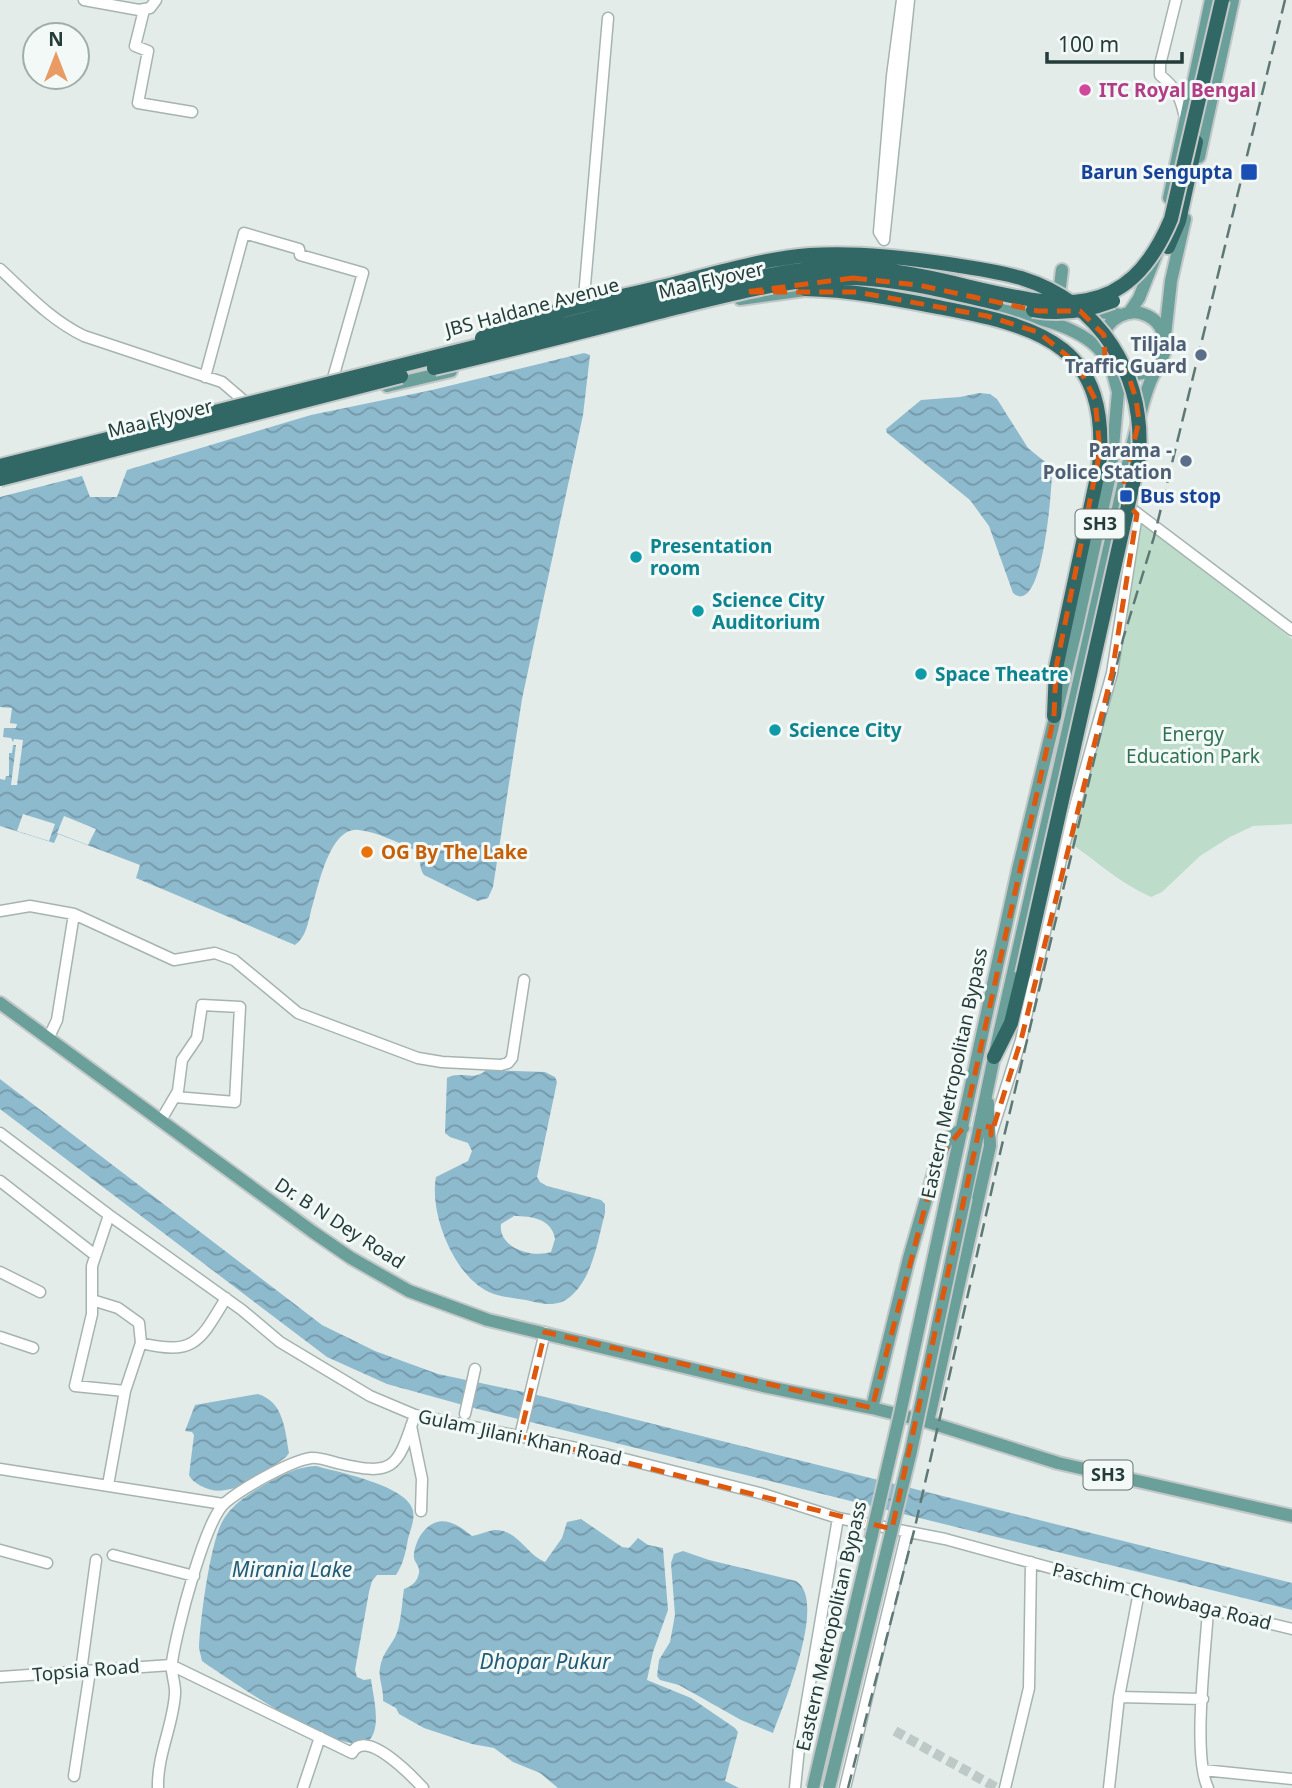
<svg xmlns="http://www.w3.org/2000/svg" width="1292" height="1788" viewBox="0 0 1292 1788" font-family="'Noto Sans',sans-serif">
<defs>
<pattern id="water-waves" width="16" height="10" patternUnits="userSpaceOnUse" patternTransform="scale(1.75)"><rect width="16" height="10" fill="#8ebace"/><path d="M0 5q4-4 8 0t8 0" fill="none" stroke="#7498a8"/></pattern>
</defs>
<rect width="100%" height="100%" fill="#e3ece9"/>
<path fill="#bddcca" d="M 1145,520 L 1292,639 L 1292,824 L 1253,826 L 1230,837 L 1200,856 L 1162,892 L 1151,897 C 1119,883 1096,860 1067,841 L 1118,630 L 1139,524 Z"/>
<path fill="url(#water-waves)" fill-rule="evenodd" d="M 584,353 L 590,355 L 583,415 L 522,699 L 493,887 L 488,898 L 478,901 L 473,899 L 424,875 C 418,867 422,858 415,850 C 398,843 378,832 359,830 C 329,826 318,889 311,911 C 308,923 306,937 295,945 L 136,878 L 140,865 L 58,834 L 54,843 L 0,826 L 0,497 L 82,476 L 90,497 L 117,497 L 127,470 L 311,415 L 432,390 Z
M 979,393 L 990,394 L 997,399 L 1028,448 L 1050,466 L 1052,471 C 1052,487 1043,619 1013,593 L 989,526 L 970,500 L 887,433 L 886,429 L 921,400 L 960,397 Z
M 486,1070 L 545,1072 L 555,1077 L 557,1082 L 537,1177 L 540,1182 L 547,1186 L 601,1200 L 605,1204 L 605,1213 C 598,1239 593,1277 571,1296 C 558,1308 542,1304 526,1300 C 514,1298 500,1297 489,1292 C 454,1276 429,1213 436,1177 L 468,1161 L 472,1151 L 468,1143 L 450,1137 L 445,1133 L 447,1078 C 460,1070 475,1082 486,1070 ZM 514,1216 C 532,1216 552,1219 555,1239 L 551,1252 C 532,1258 498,1248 501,1224 Z
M 0,1079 L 322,1325 L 375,1351 L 438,1374 L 533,1394 L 1292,1583 L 1292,1610 L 474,1408 L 387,1384 L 327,1357 L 0,1109 Z
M 258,1394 C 284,1402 285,1430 289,1453 L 286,1457 C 262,1473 230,1502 201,1486 C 195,1482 192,1481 189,1475 L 194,1435 L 192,1432 L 185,1431 L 195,1405 Z
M 316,1466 C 338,1472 409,1486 413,1511 C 415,1520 410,1531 408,1539 C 406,1551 403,1565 396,1575 L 377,1575 L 372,1581 L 369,1592 L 355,1670 L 357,1677 L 364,1680 L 371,1679 C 373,1696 381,1723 371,1738 C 352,1766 231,1680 209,1666 L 202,1661 L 199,1648 C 200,1620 210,1545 222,1522 C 232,1503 253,1491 271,1481 C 287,1473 297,1467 316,1466 Z
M 581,1519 L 622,1547 L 629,1548 L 638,1538 L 648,1545 L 663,1548 L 668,1610 L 653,1652 L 647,1680 L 691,1698 L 735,1728 L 738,1732 L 725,1781 L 739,1788 L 558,1788 L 540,1773 L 513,1762 L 494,1748 L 472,1744 L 424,1728 L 399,1714 L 396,1708 L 383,1701 C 384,1689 378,1678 380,1668 C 382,1655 388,1649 394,1639 C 401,1629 402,1601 404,1589 C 412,1586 417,1582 419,1573 C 420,1566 415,1563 414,1558 C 413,1552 417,1541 420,1536 C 436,1512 454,1521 472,1536 C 479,1535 487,1531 494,1530 C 518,1529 526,1555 545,1562 L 562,1538 L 567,1522 Z
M 683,1551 L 709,1560 L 796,1581 C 828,1601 783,1705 773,1733 L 741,1720 L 679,1685 L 660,1680 L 657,1676 L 659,1660 L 670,1642 L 675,1615 L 671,1563 L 674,1554 Z"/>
<path fill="#e3ece9" d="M 0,707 L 12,708 L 10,723 L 17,724 L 16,728 L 4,728 L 3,737 L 11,738 L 13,742 L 14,739 L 23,740 L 17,785 L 11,785 L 16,745 L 13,745 L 12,753 L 9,753 L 9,776 L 6,776 L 5,780 L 0,779 Z
M 23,814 L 55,824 L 49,841 L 17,831 Z
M 64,816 L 96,829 L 88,845 L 57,833 Z"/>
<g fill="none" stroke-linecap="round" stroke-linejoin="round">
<path stroke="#bdc9c6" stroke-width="10" stroke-dasharray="10 5" stroke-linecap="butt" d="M 895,1731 L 997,1788"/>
<defs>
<path id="minor" d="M 84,0 L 139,10 L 150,8 L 156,0
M 1176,0 L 1160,65 L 1160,75 C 1176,88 1181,98 1185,118
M 144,10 L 135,46 L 148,51 L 138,103 L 192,112
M 884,240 L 879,232 L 892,76 L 902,0
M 884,240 L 909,0
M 0,269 C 27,294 51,320 84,336 L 222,382 L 243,400 L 245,408
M 584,297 L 608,18
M 205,377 L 244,233 L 299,249 L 300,255 L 363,273 L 333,378
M 1133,510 L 1292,630
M 0,911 L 30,906 L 74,914 L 174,960 L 215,953 L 234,960 L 298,1013 L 418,1058 L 442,1062 L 501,1065 L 508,1063 L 512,1058 L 524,980
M 49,1037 L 57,1020 L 74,914
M 161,1120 L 178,1091 L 182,1060 L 197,1038 L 202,1005 L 240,1007 L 235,1102 L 175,1097
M 0,1133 L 109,1215 L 242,1310 L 280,1342 L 370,1396 L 415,1415 L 601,1453 L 763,1494 L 838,1518 L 945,1539 L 1139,1592 L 1292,1629
M 991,1135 L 1021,1040 L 1064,846 L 1112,673 L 1137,514
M 0,1181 L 95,1255
M 0,1272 L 40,1292
M 92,1300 L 118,1308 L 139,1323 L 141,1343 L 125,1391
M 0,1337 L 33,1348
M 141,1343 C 195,1356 200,1341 226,1298
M 465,1414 L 475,1369
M 411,1426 L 422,1479 L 421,1511
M 520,1436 L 545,1332
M 0,1469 L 223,1504
M 108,1485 L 125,1391 L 75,1386 L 92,1314 L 92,1266 L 109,1215
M 0,1550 L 47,1563
M 113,1555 L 194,1576
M 1208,1609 C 1206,1649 1192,1756 1208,1788
M 81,1671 L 96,1560
M 0,1677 L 171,1665 L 352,1753 C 365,1727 411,1775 423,1788
M 1119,1697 L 1203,1699
M 1203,1770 L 1292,1779
M 74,1776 L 90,1671
M 158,1788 C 157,1755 173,1726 175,1694 C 176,1683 170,1673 172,1662 C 176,1633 205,1518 226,1502 C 243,1488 290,1461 311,1458 C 319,1457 329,1461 337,1463 C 395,1477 397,1468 415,1415
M 303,1788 L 320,1737
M 795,1788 L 799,1748 L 838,1518
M 845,1788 L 907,1532
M 1005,1788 L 1029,1688 L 1031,1562
M 1109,1788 L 1119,1697 L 1139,1592"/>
<path id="major" d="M 1199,157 L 1233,0
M 1169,198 L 1211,0
M 844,287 L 896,289
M 740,299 L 812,289
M 1058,303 L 1062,270
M 983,306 C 1019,314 1084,323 1105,357
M 1087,310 L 1121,315
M 1129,313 L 1139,298 L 1158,250
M 1165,335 L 1171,281 L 1185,219
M 387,386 L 451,371
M 0,1003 L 313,1232 L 351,1258 L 409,1291 L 488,1320 L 763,1386 L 872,1408 L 928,1422 L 1058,1463 L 1292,1516
M 947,1196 L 1018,870 L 1077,626 L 1111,470 L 1118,392 L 1111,366
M 965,1197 L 994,1057 L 1133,442 C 1138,423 1142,403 1149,385 C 1153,373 1162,362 1165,350 C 1166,345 1165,339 1163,334 C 1160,323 1151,316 1140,313 C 1133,311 1126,313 1120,316 C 1078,338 1121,402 1160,361
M 872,1408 L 909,1258 L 938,1158 L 948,1139 L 963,1128
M 928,1422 L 990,1146 L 988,1103"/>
<path id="highway" d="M 1168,247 L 1179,221 L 1196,142
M 1054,716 L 1056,668 L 1099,468
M 994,1057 L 1011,1023 L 1023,974"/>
</defs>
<use href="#minor" stroke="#a6b4b1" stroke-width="13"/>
<use href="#major" stroke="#c2c8c8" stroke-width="16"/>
<use href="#highway" stroke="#c2c8c8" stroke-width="18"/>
<use href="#minor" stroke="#fff" stroke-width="10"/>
<use href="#major" stroke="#6a9f9a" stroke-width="12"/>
<use href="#highway" stroke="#316764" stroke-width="14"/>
<path stroke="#5e7875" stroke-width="2.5" stroke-dasharray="14 7" stroke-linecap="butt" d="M 848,1788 L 915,1527 L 1001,1149 L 1123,639 L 1154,537 L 1285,0"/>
<defs>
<path id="major-bridge" d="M 813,1788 L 900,1414 L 947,1196
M 829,1788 L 911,1451 L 965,1197"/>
<path id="highway-bridge" d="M 805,289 C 852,290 897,299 943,308 C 1043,327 1111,347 1099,468
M 1033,310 C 1061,315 1087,311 1113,301
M 482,338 C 540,312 604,301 665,286 C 713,274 761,259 810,255 C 856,252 903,257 948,264 C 972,268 997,271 1021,278 C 1101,303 1145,375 1139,457 L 1023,974
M 434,368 C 512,350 589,330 667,310 C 728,295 791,277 855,278 C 903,280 949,292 996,303
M 0,466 L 714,287 C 763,276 816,263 867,268 C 900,271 934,278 966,286 C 1059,308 1127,324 1171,219 L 1222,0
M 0,479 L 401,376"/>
</defs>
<use href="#major-bridge" stroke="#c2c8c8" stroke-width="16" stroke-linecap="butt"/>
<use href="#highway-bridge" stroke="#c2c8c8" stroke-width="18" stroke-linecap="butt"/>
<use href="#major-bridge" stroke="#6a9f9a" stroke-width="12"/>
<use href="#highway-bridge" stroke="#316764" stroke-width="14"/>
</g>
<path fill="none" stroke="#de580e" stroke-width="5" stroke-dasharray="14 9" stroke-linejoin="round" d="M 853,278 L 918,285 L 1038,311 L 1080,311 L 1104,335 L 1105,357 L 1128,374 L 1136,399 L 1139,421 L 1120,499 L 1137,514 L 1112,673 L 1021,1040 L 991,1135 L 991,1127 L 980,1126 L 892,1529 L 520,1436 L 545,1332 L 872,1408 L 938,1158 L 963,1128 L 1054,716 L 1056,668 L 1100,451 L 1095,399 L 1077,364 L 1038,332 L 987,316 L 857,292 L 745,292 Z"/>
<circle fill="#d1479c" stroke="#f3f9f7" stroke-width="2.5" cx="1085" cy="90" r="7"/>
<g fill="#1a4fb4" stroke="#f3f9f7" stroke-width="2.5">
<rect x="1240" y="163" width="18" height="18" rx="3.5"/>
<rect x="1119" y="489" width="14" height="14" rx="3.5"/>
</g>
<g fill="#5c6f8a" stroke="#f3f9f7" stroke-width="2.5">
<circle cx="1201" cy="355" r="7"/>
<circle cx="1186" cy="461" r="7"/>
</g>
<g fill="#0f9aa8" stroke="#f3f9f7" stroke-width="2.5">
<circle cx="636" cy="557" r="7"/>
<circle cx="698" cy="611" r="7"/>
<circle cx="921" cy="674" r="7"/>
<circle cx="775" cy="730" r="7"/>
</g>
<circle fill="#e8710a" stroke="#f3f9f7" stroke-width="2.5" cx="367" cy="852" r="7"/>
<g text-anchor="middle" stroke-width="6" stroke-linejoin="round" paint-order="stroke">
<g fill="#f3f9f7" stroke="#627573" stroke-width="2">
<rect x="1075.5" y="509.5" width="49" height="29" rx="5"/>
<rect x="1083.5" y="1460.5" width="49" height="29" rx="5"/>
</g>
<g font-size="18" font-weight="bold" fill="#243c3a">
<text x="1100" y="530">SH3</text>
<text x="1108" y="1481">SH3</text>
</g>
<g font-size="19" font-weight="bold" fill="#b23c85" stroke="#f3f9f7" text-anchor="start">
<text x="1099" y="97">ITC Royal Bengal</text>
</g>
<g font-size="19" font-weight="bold" fill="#164399" stroke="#f3f9f7" text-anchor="end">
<text x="1233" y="179">Barun Sengupta</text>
<text x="1140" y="503" text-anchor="start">Bus stop</text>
</g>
<g font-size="19" fill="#243c3a" stroke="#f3f9f7">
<text transform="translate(711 280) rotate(-13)" y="7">Maa Flyover</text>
<text transform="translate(532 307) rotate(-15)" y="7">JBS Haldane Avenue</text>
<text transform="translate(160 418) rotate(-14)" y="7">Maa Flyover</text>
<text transform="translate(954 1073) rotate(-78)" y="7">Eastern Metropolitan Bypass</text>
<text transform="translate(340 1223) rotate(33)" y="7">Dr. B N Dey Road</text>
<text transform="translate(520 1437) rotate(12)" y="7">Gulam Jilani Khan Road</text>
<text transform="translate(1162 1596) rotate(14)" y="7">Paschim Chowbaga Road</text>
<text transform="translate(831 1626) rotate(-77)" y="7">Eastern Metropolitan Bypass</text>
<text transform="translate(86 1670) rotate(-5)" y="7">Topsia Road</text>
</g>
<g font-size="19" font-weight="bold" fill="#4e5e75" stroke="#f3f9f7" text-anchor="end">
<text x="1187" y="351">Tiljala<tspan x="1187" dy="22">Traffic Guard</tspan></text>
<text x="1172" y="457">Parama -<tspan x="1172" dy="22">Police Station</tspan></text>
</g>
<g font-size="19" font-weight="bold" fill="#0d838f" stroke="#f3f9f7" text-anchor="start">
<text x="650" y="553">Presentation<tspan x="650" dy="22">room</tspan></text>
<text x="712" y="607">Science City<tspan x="712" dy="22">Auditorium</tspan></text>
<text x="935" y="681">Space Theatre</text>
<text x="789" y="737">Science City</text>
</g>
<g font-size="19" fill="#307153" stroke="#f3f9f7">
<text x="1193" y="741">Energy<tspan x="1193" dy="22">Education Park</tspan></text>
</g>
<g font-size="19" font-weight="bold" fill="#c56008" stroke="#f3f9f7" text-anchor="start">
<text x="381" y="859">OG By The Lake</text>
</g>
<g font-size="21" font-style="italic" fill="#215a75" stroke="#f3f9f7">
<text x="292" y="1577">Mirania Lake</text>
<text x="545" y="1669">Dhopar Pukur</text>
</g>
</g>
<g transform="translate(56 56)"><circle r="33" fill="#f3f9f7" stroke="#a0adab" stroke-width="2"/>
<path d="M0-5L12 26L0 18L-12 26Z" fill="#ea9a63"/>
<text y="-10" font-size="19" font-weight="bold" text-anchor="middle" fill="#243c3a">N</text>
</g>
<path d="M1047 52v10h135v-10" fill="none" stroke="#243c3a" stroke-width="3.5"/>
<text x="1058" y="52" font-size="21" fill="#243c3a" stroke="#f3f9f7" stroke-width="5" paint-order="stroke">100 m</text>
</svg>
